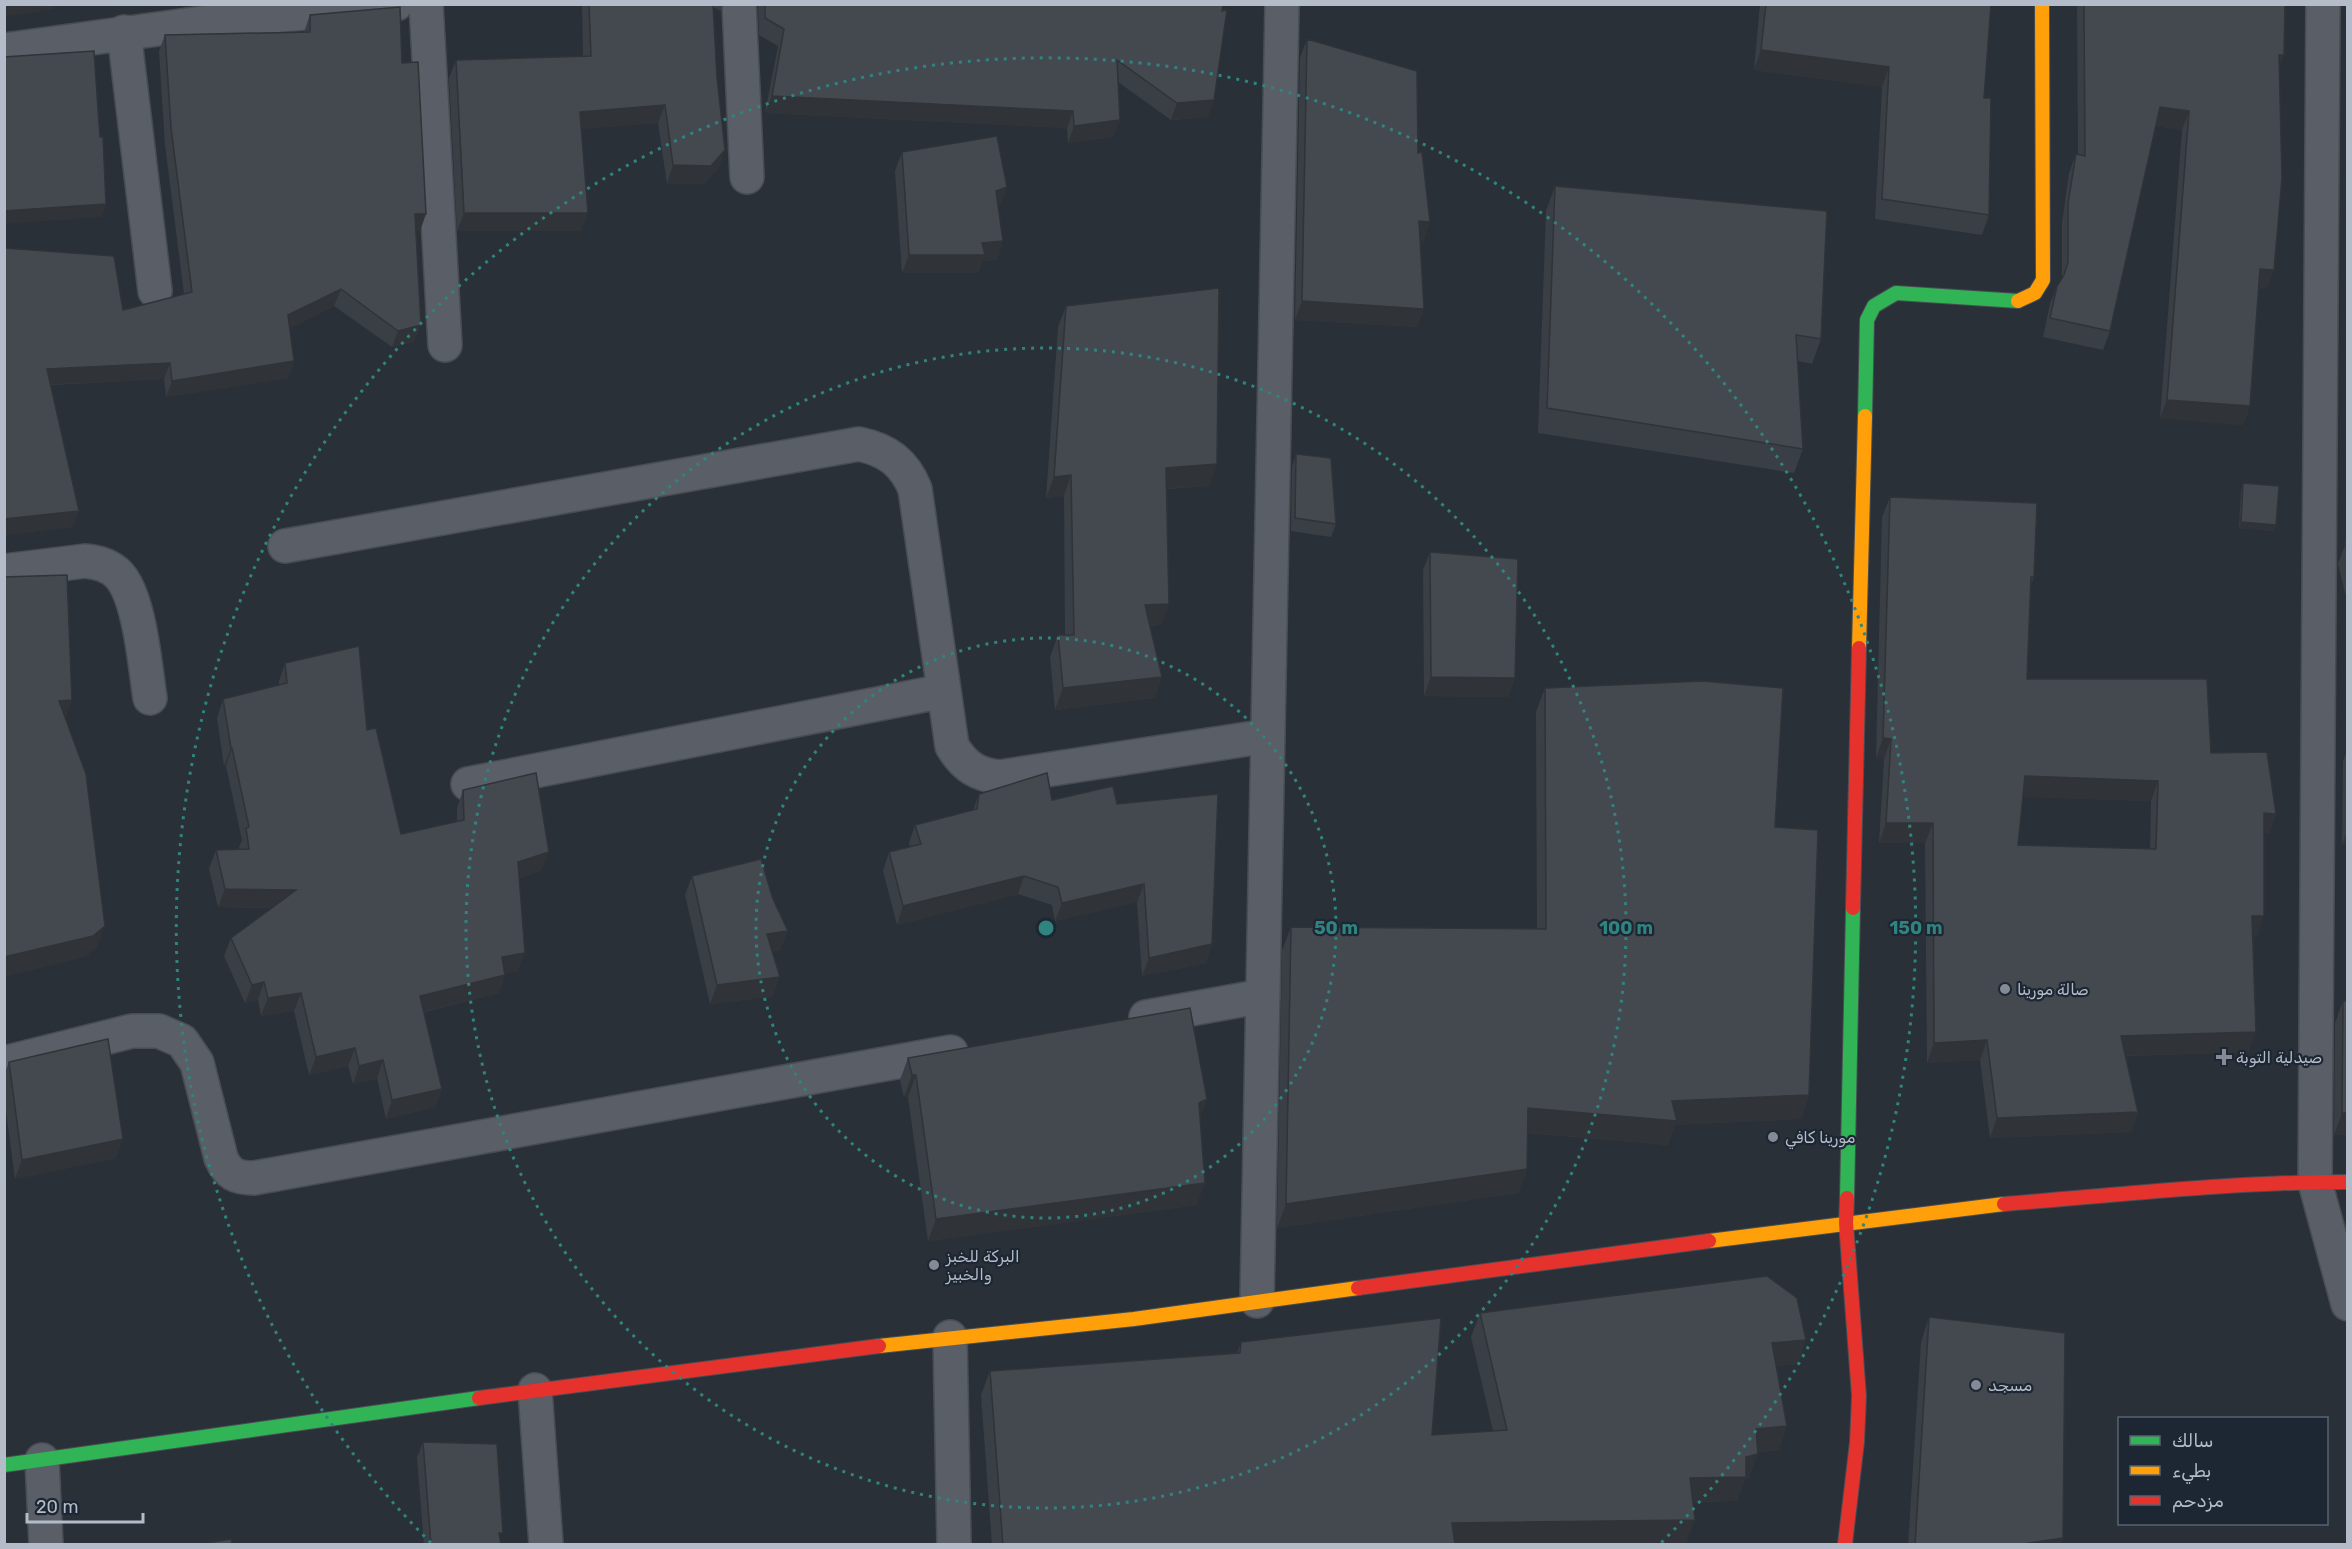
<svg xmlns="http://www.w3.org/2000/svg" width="2352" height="1549" viewBox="0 0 2352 1549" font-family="Rubik,Vazirmatn,sans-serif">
<rect width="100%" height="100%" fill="#2a3038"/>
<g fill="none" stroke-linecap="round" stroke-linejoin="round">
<defs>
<path id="street" d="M 426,4 L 445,345
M 739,4 L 747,177
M 2323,4 L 2315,1182 L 2348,1304
M 124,32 L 155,291
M 4,50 L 202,23 L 396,4
M 285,546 L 859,444 C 887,450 904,462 915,489 L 952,746 C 964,766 977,775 1000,777 L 1267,736
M 4,571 L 85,561 C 98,562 109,565 118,574 C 140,596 145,667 150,698
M 468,784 L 944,691
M 1146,1017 L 1263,996
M 4,1063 L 132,1031 L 159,1031 L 182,1041 L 197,1063 L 221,1158 C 228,1174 236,1178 254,1178 L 951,1052
M 1257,1301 L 1282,4
M 950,1337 L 954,1544
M 535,1390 L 546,1544
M 42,1460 L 46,1544"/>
<path id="fast" d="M 1865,416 L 1867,320 L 1874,306 L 1896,293 L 2018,301
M 1847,1198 L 1853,908
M 4,1465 L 479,1398"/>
<path id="slow" d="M 2018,301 L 2035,293 L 2043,280 L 2042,4
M 1859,648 L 1865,416
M 1709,1241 L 2004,1204
M 879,1346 L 1134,1319 L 1358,1288"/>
<path id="jam" d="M 1853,908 L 1859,648
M 2004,1204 C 2118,1195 2233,1182 2348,1182
M 1358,1288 L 1709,1241
M 479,1398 L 879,1346
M 1845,1544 L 1857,1442 L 1859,1396 L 1846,1223 L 1847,1198"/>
</defs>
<use href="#street" stroke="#484c53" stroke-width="36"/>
<use href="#fast" stroke="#484c53" stroke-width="16"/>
<use href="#slow" stroke="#484c53" stroke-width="16"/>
<use href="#jam" stroke="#484c53" stroke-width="16"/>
<use href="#street" stroke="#5a5e66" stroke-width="33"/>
<use href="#fast" stroke="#30b455" stroke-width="14"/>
<use href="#slow" stroke="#ff9f0a" stroke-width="14"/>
<use href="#jam" stroke="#e5322d" stroke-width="14"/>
</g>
<path fill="#3a3f45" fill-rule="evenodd" d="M 582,4 L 723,4 L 721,11 L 713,7 L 717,78 L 725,150 L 718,169 L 704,184 L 667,184 L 658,123 L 581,129 L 588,213 L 581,231 L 457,231 L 449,78 L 456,60 L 583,56 Z
M 758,4 L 1223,4 L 1208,117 L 1171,120 L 1118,82 L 1120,120 L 1113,137 L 1068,143 L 1067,128 L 765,113 L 778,46 L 759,35 Z
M 1760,4 L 1991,4 L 1984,98 L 1989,215 L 1982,235 L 1875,219 L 1882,87 L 1754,70 Z
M 2077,4 L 2285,4 L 2280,68 L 2267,289 L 2259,288 L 2250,406 L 2243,425 L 2160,418 L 2182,130 L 2155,126 L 2110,331 L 2103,350 L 2043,337 L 2050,304 L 2057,286 L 2062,278 L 2062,223 L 2069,173 L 2076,154 L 2078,155 Z
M 310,15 L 402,63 L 420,231 L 416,231 L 414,342 L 392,347 L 334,306 L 290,328 L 294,361 L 288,378 L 166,397 L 164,379 L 51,385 L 73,527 L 4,535 L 4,248 L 123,310 L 184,294 L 165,145 L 159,51 L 165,35 L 304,32 Z
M 1307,39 L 1418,153 L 1424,241 L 1420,240 L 1424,309 L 1417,327 L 1295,320 L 1300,58 Z
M 902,152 L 1007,187 L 1000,205 L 998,206 L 1003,241 L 997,260 L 982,261 L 978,273 L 902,273 L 895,171 Z
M 1555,186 L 1821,339 L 1812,364 L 1798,361 L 1803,449 L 1794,473 L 1538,433 L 1546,211 Z
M 1066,306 L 1217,464 L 1209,486 L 1167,489 L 1169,604 L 1161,625 L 1150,626 L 1162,677 L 1154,698 L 1055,710 L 1050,657 L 1058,635 L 1065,635 L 1064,496 L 1046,498 L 1058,327 Z
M 1296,454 L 1336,524 L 1331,537 L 1291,531 L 1292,467 Z
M 2243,483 L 2274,531 L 2239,528 L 2241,490 Z
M 1890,497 L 2034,577 L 2030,587 L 2027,679 L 2211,753 L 2276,814 L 2269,834 L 2264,834 L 2257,937 L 2253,937 L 2249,1052 L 2126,1056 L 2138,1112 L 2131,1132 L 1990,1138 L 1980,1060 L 1927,1063 L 1925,843 L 1879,843 L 1884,759 L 1876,758 L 1882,517 ZM 2023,797 L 2151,801 L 2150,849 L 2018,845 Z
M 2348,526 L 2348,593 L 2345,593 L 2338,564 L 2345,545 Z
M 1430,552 L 1515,678 L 1508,697 L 1424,696 L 1423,570 Z
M 285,663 L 367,730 L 401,834 L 457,822 L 457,808 L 463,790 L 542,870 L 519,878 L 518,971 L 505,973 L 499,993 L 424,1012 L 442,1089 L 435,1107 L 386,1119 L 377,1078 L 353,1084 L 348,1066 L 309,1075 L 294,1011 L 261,1016 L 258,1000 L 245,1003 L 224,956 L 231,938 L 272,908 L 218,907 L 209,869 L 216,850 L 240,850 L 239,847 L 242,840 L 226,766 L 224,766 L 217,718 L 223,699 L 279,685 L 279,681 Z
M 1545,688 L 1775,827 L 1809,1095 L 1801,1119 L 1675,1125 L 1668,1145 L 1528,1133 L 1527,1169 L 1518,1193 L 1277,1228 L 1282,951 L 1291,927 L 1537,929 L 1536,712 Z
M 2348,749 L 2348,845 L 2342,845 L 2343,761 Z
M 979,794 L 1052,800 L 1117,804 L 1212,944 L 1206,963 L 1142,976 L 1137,902 L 1055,921 L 1052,905 L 1018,894 L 897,925 L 883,871 L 889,852 L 910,847 L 909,843 L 915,825 L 973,810 Z
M 692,876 L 781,950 L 772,951 L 773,996 L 710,1004 L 685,895 Z
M 2343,1001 L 2348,1135 L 2334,1135 L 2335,1023 Z
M 908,1058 L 1197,1205 L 928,1241 L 908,1097 L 904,1097 L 900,1080 Z
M 9,1062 L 116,1158 L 15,1179 L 4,1097 L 4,1075 Z
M 1480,1313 L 1798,1364 L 1776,1366 L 1779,1450 L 1757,1452 L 1749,1478 L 1745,1479 L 1737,1501 L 1693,1502 L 1686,1544 L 992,1545 L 981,1395 L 990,1371 L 1237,1353 L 1241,1342 L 1432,1435 L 1493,1431 L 1471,1337 Z
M 1929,1317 L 2063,1538 L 2061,1545 L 1908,1545 L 1921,1342 Z
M 423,1442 L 501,1545 L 424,1545 L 417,1458 Z"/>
<path fill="#303338" d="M 4,4 L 56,4 L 54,9 L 4,17 Z
M 1761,50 L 1889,67 L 1882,87 L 1754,70 Z
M 2279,55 L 2284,55 L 2278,74 Z
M 772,96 L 1073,111 L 1067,128 L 765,113 Z
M 1214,100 L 1208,117 L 1171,120 L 1177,103 Z
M 665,105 L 658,123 L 573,130 L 580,112 Z
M 2160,107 L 2189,111 L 2182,130 L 2153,126 Z
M 1120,120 L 1113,137 L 1068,143 L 1074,126 Z
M 725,150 L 718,169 L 704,184 L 667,184 L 673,165 Z
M 1007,187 L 1000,205 L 989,210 L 996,191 Z
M 106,204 L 102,217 L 4,224 L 4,211 Z
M 464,213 L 588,213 L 581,231 L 457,231 Z
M 415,214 L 426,214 L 420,231 L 409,231 Z
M 1419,221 L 1430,222 L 1424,241 L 1412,240 Z
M 1003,241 L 997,260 L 982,261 L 978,273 L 902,273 L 909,255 L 982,243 Z
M 2260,269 L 2274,270 L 2267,289 L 2254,288 Z
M 341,289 L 334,306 L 282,332 L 288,315 Z
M 1302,301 L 1424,309 L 1417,327 L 1295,320 Z
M 421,325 L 414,342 L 392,347 L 398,331 Z
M 294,361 L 288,378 L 166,397 L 172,381 Z
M 170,363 L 164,379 L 41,385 L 47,369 Z
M 2167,400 L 2250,406 L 2243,425 L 2160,418 Z
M 1217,464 L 1209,486 L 1158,489 L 1166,468 Z
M 1071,475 L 1064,496 L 1046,498 L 1054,477 Z
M 79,511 L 73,527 L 4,535 L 4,519 Z
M 2241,522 L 2276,525 L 2274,531 L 2239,528 Z
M 1169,604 L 1161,625 L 1137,626 L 1145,605 Z
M 1162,677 L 1154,698 L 1055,710 L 1063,688 Z
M 1431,677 L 1515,678 L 1508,697 L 1424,696 Z
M 72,700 L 65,722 L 59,701 Z
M 1883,738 L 1891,739 L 1884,759 L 1876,758 Z
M 231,748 L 232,748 L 226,766 L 224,766 Z
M 2025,776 L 2158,781 L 2151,801 L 2017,797 Z
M 2264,813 L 2276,814 L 2269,834 L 2257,834 Z
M 1886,823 L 1933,823 L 1925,843 L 1879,843 Z
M 2347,832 L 2348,845 L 2342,845 Z
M 549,852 L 542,870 L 511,880 L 518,862 Z
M 1024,876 L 1018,894 L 897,925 L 903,906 Z
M 1144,884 L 1137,902 L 1055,921 L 1062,903 Z
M 225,889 L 296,890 L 290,908 L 218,907 Z
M 2252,916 L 2264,916 L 2257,937 L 2244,937 Z
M 105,926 L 97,948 L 85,957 L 4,977 L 4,957 Z
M 788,931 L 781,950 L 760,952 L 767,934 Z
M 1212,944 L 1206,963 L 1142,976 L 1149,958 Z
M 525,953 L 518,971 L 496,975 L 502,957 Z
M 505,975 L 499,993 L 413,1014 L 420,996 Z
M 780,977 L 773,996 L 710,1004 L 717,985 Z
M 264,982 L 258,1000 L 245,1003 L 252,985 Z
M 301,993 L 294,1011 L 261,1016 L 268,998 Z
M 2256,1032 L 2249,1052 L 2114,1056 L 2121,1036 Z
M 1987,1040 L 1980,1060 L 1927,1063 L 1934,1043 Z
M 355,1048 L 348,1066 L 309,1075 L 316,1057 Z
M 383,1060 L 377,1078 L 353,1084 L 359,1066 Z
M 912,1075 L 916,1075 L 908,1097 L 904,1097 Z
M 442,1089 L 435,1107 L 386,1119 L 392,1100 Z
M 1809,1095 L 1801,1119 L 1675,1125 L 1668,1145 L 1520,1132 L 1528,1108 Z
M 1207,1099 L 1199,1121 L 1199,1103 Z
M 2138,1112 L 2131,1132 L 1990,1138 L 1997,1118 Z
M 2342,1113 L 2348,1113 L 2348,1135 L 2334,1135 Z
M 123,1139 L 116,1158 L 15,1179 L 22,1160 Z
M 1527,1169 L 1518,1193 L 1277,1228 L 1286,1204 Z
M 1205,1183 L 1197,1205 L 928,1241 L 936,1219 Z
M 1806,1340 L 1798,1364 L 1763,1367 L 1772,1343 Z
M 1787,1426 L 1779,1450 L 1747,1453 L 1756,1429 Z
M 1758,1454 L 1749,1478 L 1745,1479 L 1737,1501 L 1681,1502 L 1690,1478 L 1746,1457 Z
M 1695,1520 L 1686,1544 L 1444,1545 L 1452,1523 Z
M 2063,1538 L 2061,1545 L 2015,1545 Z"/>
<path fill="#444950" stroke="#303338" stroke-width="1.5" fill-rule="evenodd" d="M 589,4 L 713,4 L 717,78 L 725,150 L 711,166 L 673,165 L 665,105 L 580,112 L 588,213 L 464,213 L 456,60 L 591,56 Z
M 765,4 L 1223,4 L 1222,11 L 1227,10 L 1214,100 L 1177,103 L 1117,60 L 1120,120 L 1074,126 L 1073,111 L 772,96 L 784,29 L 765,18 Z
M 1766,4 L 1991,4 L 1984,98 L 1991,98 L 1989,215 L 1882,199 L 1889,67 L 1761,50 Z
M 2084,4 L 2285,4 L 2284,55 L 2279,55 L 2282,178 L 2274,270 L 2260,269 L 2250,406 L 2167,400 L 2189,111 L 2160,107 L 2110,331 L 2050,318 L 2057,286 L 2064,275 L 2068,262 L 2068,204 L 2076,154 L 2085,156 Z
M 400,7 L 402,63 L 418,62 L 426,214 L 415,214 L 421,325 L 398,331 L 341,289 L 288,315 L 294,361 L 172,381 L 170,363 L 47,369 L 79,511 L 4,519 L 4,248 L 114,256 L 123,310 L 192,292 L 171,128 L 165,35 L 310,32 L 310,15 Z
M 1307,39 L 1417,71 L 1418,153 L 1422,152 L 1430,222 L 1419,221 L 1424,309 L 1302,301 Z
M 94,51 L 100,137 L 103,137 L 106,204 L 4,211 L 4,57 Z
M 997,136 L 1007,187 L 996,191 L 1003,241 L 982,243 L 985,255 L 909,255 L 902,152 Z
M 1555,186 L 1827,211 L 1821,339 L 1796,335 L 1803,449 L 1547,408 Z
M 1219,288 L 1217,464 L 1166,468 L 1169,604 L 1145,605 L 1162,677 L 1063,688 L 1058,635 L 1074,635 L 1071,475 L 1054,477 L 1066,306 Z
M 1296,454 L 1331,458 L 1336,524 L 1295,518 Z
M 2243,483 L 2279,486 L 2276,525 L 2241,522 Z
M 1890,497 L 2037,503 L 2034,577 L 2031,577 L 2027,679 L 2207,679 L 2211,753 L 2267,752 L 2276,814 L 2264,813 L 2264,916 L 2252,916 L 2256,1032 L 2121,1036 L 2138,1112 L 1997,1118 L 1987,1040 L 1934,1043 L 1933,823 L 1886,823 L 1891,739 L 1883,738 ZM 2025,776 L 2158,781 L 2156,849 L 2018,845 Z
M 2348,544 L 2348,556 L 2345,545 Z
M 1430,552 L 1518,559 L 1515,678 L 1431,677 Z
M 67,575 L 72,700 L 59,701 L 86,774 L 105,926 L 93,936 L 4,957 L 4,577 Z
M 359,646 L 367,730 L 376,728 L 401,834 L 464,820 L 463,790 L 536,773 L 549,852 L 518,862 L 525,953 L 502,957 L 505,975 L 420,996 L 442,1089 L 392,1100 L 383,1060 L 359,1066 L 355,1048 L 316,1057 L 301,993 L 268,998 L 264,982 L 252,985 L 231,938 L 296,890 L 225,889 L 216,850 L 249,849 L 246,828 L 249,827 L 232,748 L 231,748 L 223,699 L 287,683 L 285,663 Z
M 1702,681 L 1783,688 L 1775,827 L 1818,830 L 1809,1095 L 1672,1101 L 1677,1121 L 1528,1108 L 1527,1169 L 1286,1204 L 1291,927 L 1546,929 L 1545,688 Z
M 1047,773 L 1052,800 L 1113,786 L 1117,804 L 1218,794 L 1212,944 L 1149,958 L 1144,884 L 1062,903 L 1058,887 L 1024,876 L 903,906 L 889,852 L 921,844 L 915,825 L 977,809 L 979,794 Z
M 2348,782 L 2348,832 L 2347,832 Z
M 761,859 L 773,899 L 788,931 L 767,934 L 780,977 L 717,985 L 692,876 Z
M 2343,1001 L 2348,1001 L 2348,1113 L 2342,1113 Z
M 1190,1008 L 1207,1099 L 1199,1103 L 1205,1183 L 936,1219 L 916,1075 L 912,1075 L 908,1058 Z
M 108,1039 L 123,1139 L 22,1160 L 9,1062 Z
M 1767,1276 L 1797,1298 L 1806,1340 L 1772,1343 L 1787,1426 L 1756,1429 L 1758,1454 L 1746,1457 L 1746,1477 L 1690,1478 L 1695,1520 L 1452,1523 L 1455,1545 L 1003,1545 L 990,1371 L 1240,1353 L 1241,1342 L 1441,1318 L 1432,1435 L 1507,1430 L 1480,1313 Z
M 1929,1317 L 2065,1333 L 2063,1538 L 2015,1545 L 1915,1545 Z
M 423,1442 L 497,1444 L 503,1533 L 499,1533 L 501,1545 L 431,1545 Z
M 231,1539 L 232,1545 L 196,1545 Z"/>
<g fill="none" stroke="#308480" stroke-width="3" stroke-dasharray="3 6">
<circle cx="1046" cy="928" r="290"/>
<circle cx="1046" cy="928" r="580"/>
<path d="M431 1543A870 870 0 1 1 1661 1543"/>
</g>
<g fill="#848b96" stroke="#1d2633" stroke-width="2">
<circle cx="2005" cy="989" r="6"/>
<path d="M2221 1048h6v6h6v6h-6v6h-6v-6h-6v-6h6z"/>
<circle cx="1773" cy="1137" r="6"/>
<circle cx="934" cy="1265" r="6"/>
<circle cx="1976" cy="1385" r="6"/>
</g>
<g text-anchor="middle" stroke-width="4.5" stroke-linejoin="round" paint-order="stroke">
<g font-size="16" fill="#b4bcc9" stroke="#1d2633" text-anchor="start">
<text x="2017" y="995">صالة مورينا</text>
<text x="2236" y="1063">صيدلية التوبة</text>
<text x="1785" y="1143">مورينا كافي</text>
<text x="946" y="1262">البركة للخبز<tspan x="946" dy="18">والخبيز</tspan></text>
<text x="1988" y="1391">مسجد</text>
</g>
</g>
<circle cx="1046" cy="928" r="9" fill="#308480" stroke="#1d2633" stroke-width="3"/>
<g font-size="18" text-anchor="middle" font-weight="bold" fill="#308480" stroke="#1d2633" stroke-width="4.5" stroke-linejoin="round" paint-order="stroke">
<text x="1336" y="934">50 m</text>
<text x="1626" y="934">100 m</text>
<text x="1916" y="934">150 m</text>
</g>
<rect width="2352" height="1549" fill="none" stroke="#b4bcc9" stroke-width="12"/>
<rect x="2118" y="1417" width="210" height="108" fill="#1d2633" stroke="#59626f" stroke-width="1.5"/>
<rect x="2130" y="1436" width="30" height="9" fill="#30b455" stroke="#59626f" stroke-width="1.5"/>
<text x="2172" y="1447" font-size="18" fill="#b4bcc9">سالك</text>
<rect x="2130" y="1466" width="30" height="9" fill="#ff9f0a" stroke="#59626f" stroke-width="1.5"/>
<text x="2172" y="1477" font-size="18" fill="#b4bcc9">بطيء</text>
<rect x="2130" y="1496" width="30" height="9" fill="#e5322d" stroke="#59626f" stroke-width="1.5"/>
<text x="2172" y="1507" font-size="18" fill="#b4bcc9">مزدحم</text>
<path d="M27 1513v9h116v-9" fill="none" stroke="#b4bcc9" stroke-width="3"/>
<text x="36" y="1513" font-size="18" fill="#b4bcc9" stroke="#1d2633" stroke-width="4.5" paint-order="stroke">20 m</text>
</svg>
